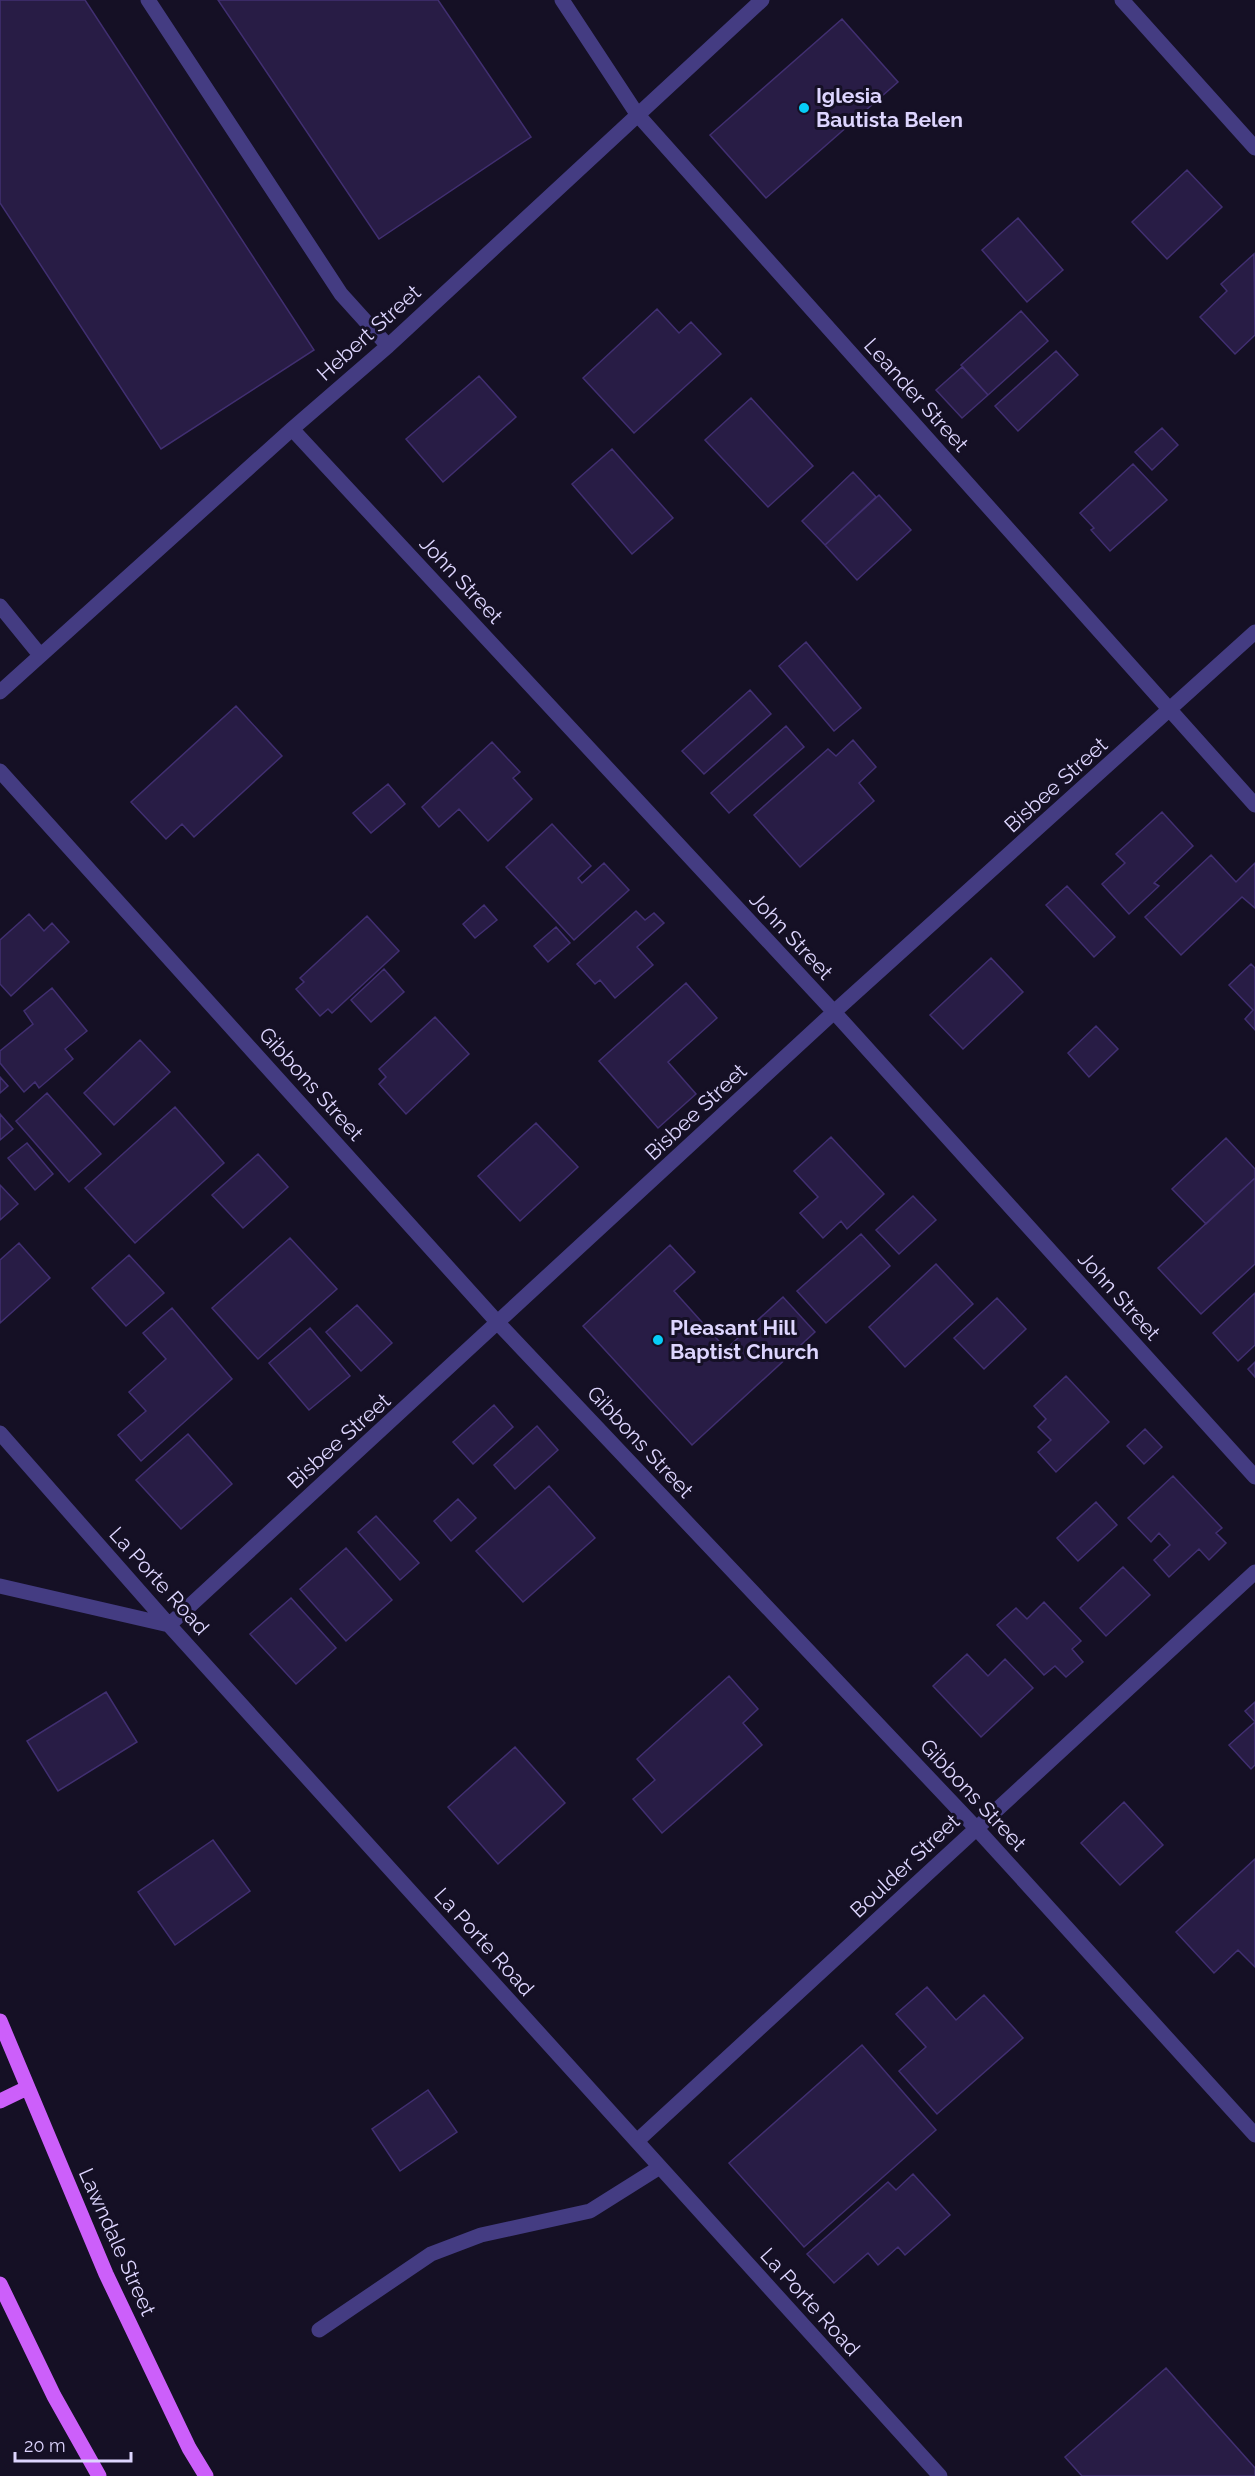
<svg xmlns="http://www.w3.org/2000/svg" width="1255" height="2476" viewBox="0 0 1255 2476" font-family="Raleway,sans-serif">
<rect width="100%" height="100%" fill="#151025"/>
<path fill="#281c45" stroke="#412f71" stroke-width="1.5" d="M 0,0 L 85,0 L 314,350 L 161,449 L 0,203 Z
M 218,0 L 438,0 L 531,137 L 379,239 Z
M 842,19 L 898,82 L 766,198 L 710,135 Z
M 1187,170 L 1222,207 L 1167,259 L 1132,222 Z
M 1018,218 L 1063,270 L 1027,302 L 982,250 Z
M 1254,254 L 1255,335 L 1235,354 L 1200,317 L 1227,291 L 1221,284 Z
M 657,309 L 679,333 L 691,322 L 721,354 L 634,433 L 583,378 Z
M 1021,311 L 1048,341 L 988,395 L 961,365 Z
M 1056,351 L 1078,375 L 1018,431 L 995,406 Z
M 962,367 L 988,395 L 962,418 L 936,390 Z
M 479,376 L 516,417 L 443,482 L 406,439 Z
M 751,398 L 813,466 L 768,507 L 705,440 Z
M 1162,428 L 1178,445 L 1152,470 L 1135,452 Z
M 612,449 L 673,518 L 632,554 L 572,484 Z
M 1133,464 L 1167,500 L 1110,551 L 1091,530 L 1094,528 L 1080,513 Z
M 853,472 L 876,497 L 825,545 L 802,521 Z
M 879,495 L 911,530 L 857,580 L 825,545 Z
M 806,642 L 861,708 L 834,731 L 779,666 Z
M 750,690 L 771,714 L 704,774 L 682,751 Z
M 236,706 L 282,756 L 194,837 L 182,824 L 166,839 L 131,802 Z
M 786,726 L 804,747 L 729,813 L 711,793 Z
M 853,740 L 876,767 L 859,783 L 874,801 L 800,867 L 754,815 L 828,749 L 836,756 Z
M 492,742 L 520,772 L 513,778 L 532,799 L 488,841 L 459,809 L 439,827 L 422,807 Z
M 388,784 L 405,804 L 371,833 L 353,813 Z
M 1162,812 L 1193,846 L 1154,883 L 1159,886 L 1129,914 L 1102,884 L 1125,863 L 1116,854 Z
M 552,824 L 591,866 L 578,878 L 582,883 L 604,863 L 629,890 L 574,940 L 506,867 Z
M 1211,855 L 1236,882 L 1255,863 L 1255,908 L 1242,897 L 1181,955 L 1145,917 Z
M 1067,886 L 1115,937 L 1094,957 L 1046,905 Z
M 484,905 L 497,920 L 475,938 L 463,924 Z
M 636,911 L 645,920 L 654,913 L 664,923 L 637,947 L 653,965 L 615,998 L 600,980 L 595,984 L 577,964 Z
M 29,914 L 44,931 L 52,923 L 69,942 L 11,996 L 0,984 L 0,940 Z
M 367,916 L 399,951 L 332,1013 L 328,1009 L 320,1016 L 296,989 L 304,982 L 300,978 Z
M 556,927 L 570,943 L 548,962 L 534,946 Z
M 991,958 L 1023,992 L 963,1049 L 930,1015 Z
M 1251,964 L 1255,968 L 1255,1030 L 1245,1019 L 1253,1010 L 1229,985 Z
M 384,969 L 404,992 L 371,1022 L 351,1000 Z
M 686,983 L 717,1018 L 668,1062 L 696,1094 L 658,1128 L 599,1061 Z
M 52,988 L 87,1031 L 65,1049 L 73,1059 L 39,1088 L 35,1082 L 24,1092 L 0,1063 L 0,1051 L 33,1024 L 24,1011 Z
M 435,1017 L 469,1054 L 406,1114 L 379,1084 L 386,1077 L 379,1069 Z
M 1096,1026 L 1118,1049 L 1089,1077 L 1068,1053 Z
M 140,1040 L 170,1072 L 114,1125 L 84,1093 Z
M 0,1077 L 8,1086 L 0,1093 Z
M 47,1093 L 101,1154 L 69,1182 L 16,1121 Z
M 175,1107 L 224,1163 L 135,1243 L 85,1188 Z
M 0,1114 L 13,1129 L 0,1140 Z
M 536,1123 L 578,1167 L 520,1221 L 478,1176 Z
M 831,1137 L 884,1194 L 847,1229 L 841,1221 L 823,1238 L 800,1213 L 818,1197 L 794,1171 Z
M 1226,1138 L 1255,1169 L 1255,1178 L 1206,1224 L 1172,1189 Z
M 27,1143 L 53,1174 L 35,1190 L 8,1158 Z
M 258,1154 L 288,1187 L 243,1228 L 212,1195 Z
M 1255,1178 L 1255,1264 L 1201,1314 L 1158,1268 Z
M 0,1185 L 18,1204 L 0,1220 Z
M 913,1196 L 936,1220 L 899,1254 L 876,1230 Z
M 861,1234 L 890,1266 L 826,1323 L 797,1291 Z
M 290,1238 L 337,1289 L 258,1359 L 212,1308 Z
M 19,1243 L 50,1278 L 0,1323 L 0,1260 Z
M 670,1245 L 695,1272 L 674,1291 L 726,1349 L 783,1297 L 815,1332 L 692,1445 L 583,1326 Z
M 129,1255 L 164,1293 L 126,1326 L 92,1288 Z
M 936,1264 L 973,1304 L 905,1367 L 869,1327 Z
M 1255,1293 L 1255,1345 L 1238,1361 L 1213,1333 Z
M 997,1298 L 1026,1329 L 984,1369 L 954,1338 Z
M 357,1305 L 392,1343 L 361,1371 L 326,1332 Z
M 172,1308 L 232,1379 L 141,1461 L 118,1435 L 146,1411 L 129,1392 L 166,1359 L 143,1333 Z
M 310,1328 L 350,1376 L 309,1410 L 269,1363 Z
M 1255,1362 L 1255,1377 L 1248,1369 Z
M 1066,1376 L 1109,1422 L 1056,1472 L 1038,1452 L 1051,1440 L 1038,1427 L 1046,1419 L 1034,1406 Z
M 494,1405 L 513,1427 L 473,1464 L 453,1442 Z
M 537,1426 L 558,1450 L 515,1489 L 494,1465 Z
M 1145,1429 L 1162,1447 L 1144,1464 L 1127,1446 Z
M 188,1434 L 232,1484 L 181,1529 L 136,1480 Z
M 1173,1476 L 1222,1528 L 1216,1533 L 1226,1543 L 1209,1560 L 1199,1549 L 1169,1577 L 1154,1560 L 1170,1545 L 1159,1533 L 1151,1542 L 1128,1518 Z
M 549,1486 L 595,1538 L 523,1602 L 476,1551 Z
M 458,1499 L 476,1518 L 451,1541 L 434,1521 Z
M 1096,1502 L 1117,1525 L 1078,1561 L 1057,1538 Z
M 376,1516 L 419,1563 L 400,1580 L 358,1532 Z
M 346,1548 L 392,1600 L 346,1641 L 300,1589 Z
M 1123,1567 L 1150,1595 L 1106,1636 L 1080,1608 Z
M 291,1598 L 336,1648 L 296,1684 L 250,1634 Z
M 1044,1602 L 1081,1641 L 1072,1649 L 1083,1662 L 1066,1677 L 1055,1666 L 1044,1675 L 997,1625 L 1016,1608 L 1027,1619 Z
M 967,1654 L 988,1676 L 1005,1659 L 1033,1688 L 981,1737 L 933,1686 Z
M 729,1676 L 758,1709 L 743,1723 L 762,1745 L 662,1833 L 633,1799 L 655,1780 L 637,1759 Z
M 106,1692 L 137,1742 L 58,1791 L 27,1741 Z
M 1255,1702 L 1255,1722 L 1245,1711 Z
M 1255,1722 L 1255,1765 L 1251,1769 L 1229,1745 Z
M 515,1747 L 565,1803 L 498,1864 L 448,1807 Z
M 1124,1802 L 1163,1845 L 1120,1885 L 1081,1843 Z
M 213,1840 L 250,1891 L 175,1945 L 138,1892 Z
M 1255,1859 L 1255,1967 L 1238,1950 L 1214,1973 L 1176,1932 Z
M 927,1987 L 956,2020 L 984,1995 L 1023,2038 L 937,2114 L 899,2071 L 926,2047 L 896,2014 Z
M 862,2045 L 936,2130 L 804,2247 L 729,2163 Z
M 428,2090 L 457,2132 L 400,2171 L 372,2129 Z
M 913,2174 L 950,2215 L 905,2255 L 898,2247 L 878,2265 L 868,2253 L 834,2283 L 807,2254 L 888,2182 L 896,2190 Z
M 1166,2368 L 1255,2468 L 1255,2476 L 1082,2476 L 1065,2457 Z"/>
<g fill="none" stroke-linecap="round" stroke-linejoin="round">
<path stroke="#443c82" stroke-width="15" d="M 148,0 L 341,294 L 388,346
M 562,0 L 637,114 L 1255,805
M 1122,0 L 1255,148
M 292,429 L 834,1012 L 1255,1477
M 0,606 L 40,655
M 0,692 L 292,429 L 388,346 L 762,0
M 0,771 L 499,1324 L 976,1828 L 1255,2135
M 0,1433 L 169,1625 L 940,2476
M 0,1586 L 169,1625 L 834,1012 L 1255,632
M 637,2141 L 1255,1572
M 319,2330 L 431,2254 L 481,2235 L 590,2211 L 660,2167"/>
<path stroke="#cc5ffa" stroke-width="15" d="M 0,2021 L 106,2274 L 189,2448 L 206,2476
M 0,2101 L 27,2088
M 0,2284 L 54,2396 L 99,2476"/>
</g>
<g fill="#07cdf7" stroke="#151025" stroke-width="2">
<circle cx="804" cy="108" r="6"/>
<circle cx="658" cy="1340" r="6"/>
</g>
<g text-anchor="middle" stroke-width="6" stroke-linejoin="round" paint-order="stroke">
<g font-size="21" font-weight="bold" fill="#ddd5fe" stroke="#151025" text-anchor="start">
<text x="816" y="103">Iglesia<tspan x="816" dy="24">Bautista Belen</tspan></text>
<text x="670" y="1335">Pleasant Hill<tspan x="670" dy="24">Baptist Church</tspan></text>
</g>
<g font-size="21" fill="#ddd5fe" stroke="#151025">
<text transform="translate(369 333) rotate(-42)" y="7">Hebert Street</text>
<text transform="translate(916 395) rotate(48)" y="7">Leander Street</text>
<text transform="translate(461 580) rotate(47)" y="7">John Street</text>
<text transform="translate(1056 785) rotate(-42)" y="7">Bisbee Street</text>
<text transform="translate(791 936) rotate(47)" y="7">John Street</text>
<text transform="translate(311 1084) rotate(48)" y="7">Gibbons Street</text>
<text transform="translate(696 1112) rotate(-43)" y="7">Bisbee Street</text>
<text transform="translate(1119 1296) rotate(48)" y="7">John Street</text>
<text transform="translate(339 1441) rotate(-42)" y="7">Bisbee Street</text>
<text transform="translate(640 1442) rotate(47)" y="7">Gibbons Street</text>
<text transform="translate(159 1581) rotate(48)" y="7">La Porte Road</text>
<text transform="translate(973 1795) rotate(47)" y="7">Gibbons Street</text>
<text transform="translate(905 1866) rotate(-43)" y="7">Boulder Street</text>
<text transform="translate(484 1942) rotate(48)" y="7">La Porte Road</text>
<text transform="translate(117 2242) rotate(66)" y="7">Lawndale Street</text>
<text transform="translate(810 2302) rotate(48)" y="7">La Porte Road</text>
</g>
</g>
<path d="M15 2452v9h116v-9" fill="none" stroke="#ddd5fe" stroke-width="3"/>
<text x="24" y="2452" font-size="18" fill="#ddd5fe" stroke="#151025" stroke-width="4.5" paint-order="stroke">20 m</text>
</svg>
